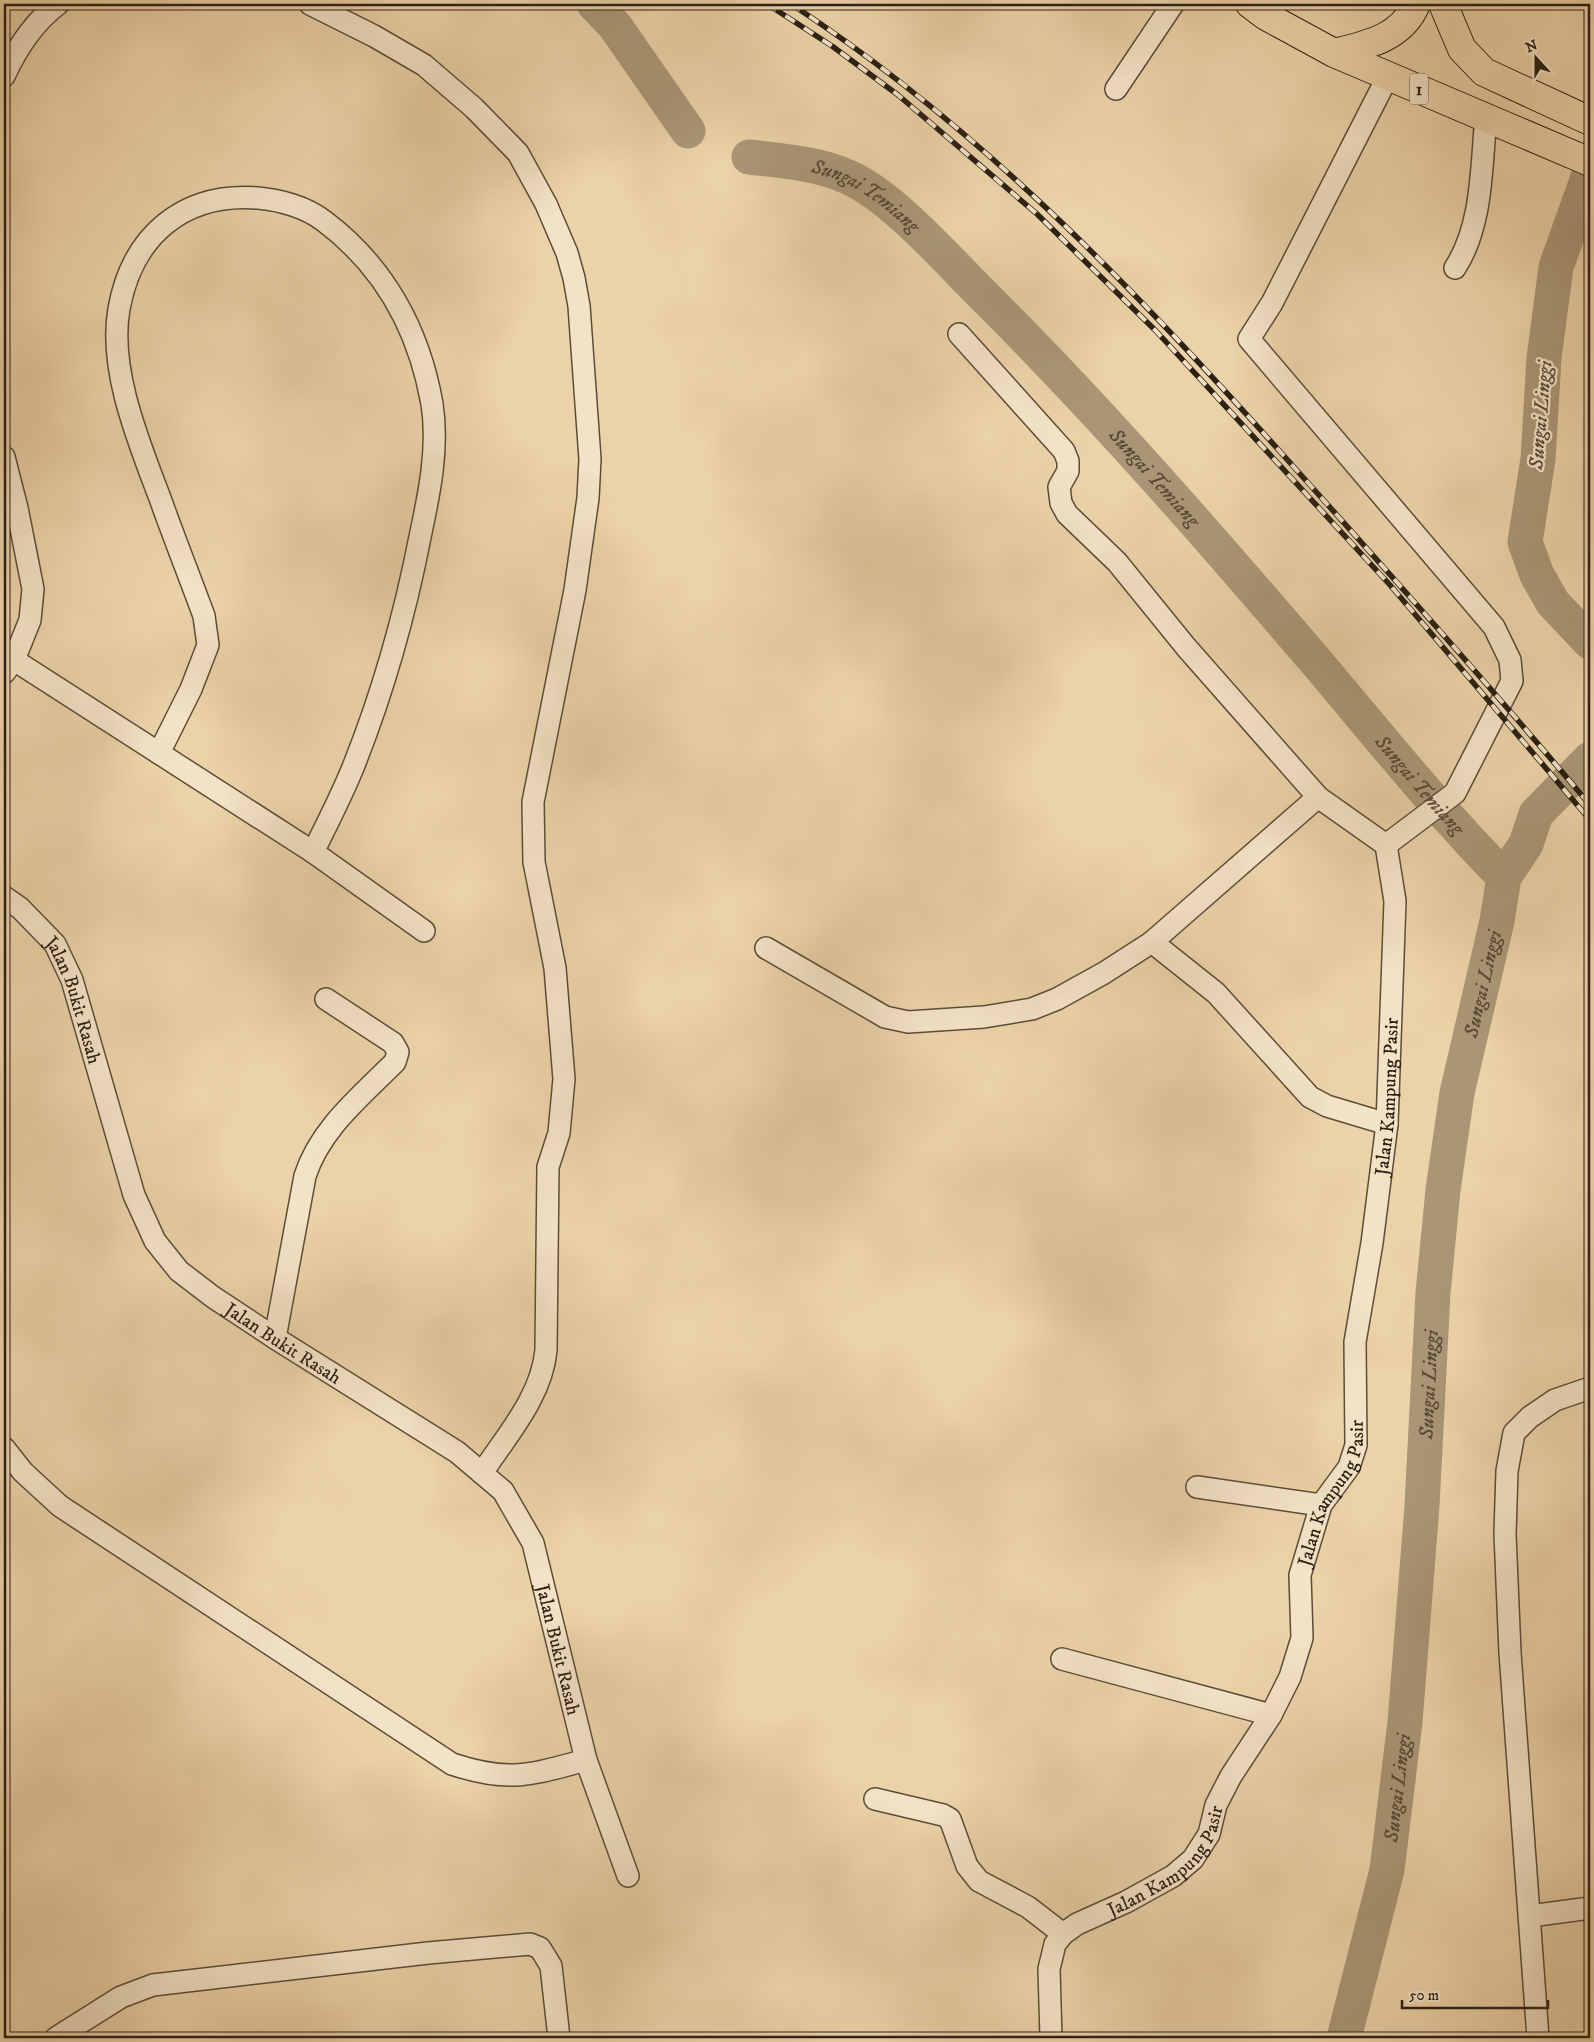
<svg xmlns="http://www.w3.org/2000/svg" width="1594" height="2042" viewBox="0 0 1594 2042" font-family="'IM FELL DW Pica',serif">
<rect width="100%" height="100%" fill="#ecd2a8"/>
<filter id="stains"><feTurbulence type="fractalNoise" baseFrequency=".004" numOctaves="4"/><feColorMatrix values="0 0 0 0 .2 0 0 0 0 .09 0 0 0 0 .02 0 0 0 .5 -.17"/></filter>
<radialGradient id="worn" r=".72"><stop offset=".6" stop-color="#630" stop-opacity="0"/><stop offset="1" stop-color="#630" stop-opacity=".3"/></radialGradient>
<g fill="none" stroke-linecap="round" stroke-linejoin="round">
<g stroke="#aa9676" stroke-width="35">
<path d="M 594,4 L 615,26 L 688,131"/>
<path id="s1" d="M 749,157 C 783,161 817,163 848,177 C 894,197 951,264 988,300 C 1104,416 1212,540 1318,664 C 1379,736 1438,810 1504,877"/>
<path d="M 1590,172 L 1556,267 L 1544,358 L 1538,459 L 1525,542 L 1537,575 L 1553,603 L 1590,642"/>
<path id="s2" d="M 1344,2038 L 1387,1870 L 1405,1722 L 1422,1506 L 1433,1293 L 1443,1190 L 1457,1093 L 1497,921 L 1504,877 L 1526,844 L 1536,814 L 1590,759"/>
</g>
<defs>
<g id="minor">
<path d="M 310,4 L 374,36 L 424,65 L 474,108 L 518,153 L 546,204 L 567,253 L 574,278 L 579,306 L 590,459 L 588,498 L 575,590 L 533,802 L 534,862 L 555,968 L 564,1079 L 559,1133 L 548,1167 L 546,1350 C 542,1396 507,1435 482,1473"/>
<path d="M 4,76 C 16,50 34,22 58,4"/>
<path d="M 1116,89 L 1173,4"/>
<path d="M 1455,268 C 1483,225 1481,167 1486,117"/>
<path d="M 959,334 L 1064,451 L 1068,461 L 1068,471 L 1059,487 L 1061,503 L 1067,514 L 1117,562 L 1186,647 L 1318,797 L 1386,845"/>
<path d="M 4,457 L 17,508 L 33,589 L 30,620 L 14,660 L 4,673"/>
<path d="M 14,660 L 313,852 L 424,931"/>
<path d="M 159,753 L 191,689 L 208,645 L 204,616 C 190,578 175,540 161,501 C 140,445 108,370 119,309 C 132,236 183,192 258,198 C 280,200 306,207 324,221 C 384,266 419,330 432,404 C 439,448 429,495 420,537 C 405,614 383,692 354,765 C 342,795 327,824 313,852"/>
<path d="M 1386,845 L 1455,793 L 1512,681 L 1510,660 L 1494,627 L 1249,339 L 1272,303 L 1388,76"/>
<path id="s3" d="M 4,897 L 20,908 L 55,944 L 72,980 L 134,1195 L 155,1241 L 179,1271 L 213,1297 L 275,1338 L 457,1452 L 503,1491 L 533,1543 L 586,1760 L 628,1876"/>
<path d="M 1152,942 L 1318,797"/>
<path d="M 766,948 L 885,1017 L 908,1022 L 984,1017 L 1032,1009 L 1057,999 L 1104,973 L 1152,942 L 1216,993 L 1310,1097 L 1327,1106 L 1387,1124"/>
<path d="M 275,1338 L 305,1176 C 320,1129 361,1096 395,1062 L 398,1052 L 393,1043 L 326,999"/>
<path d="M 4,1448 L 23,1472 L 60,1506 L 452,1764 C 509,1783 530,1775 586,1760"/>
<path d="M 1197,1487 L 1321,1505"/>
<path d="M 1062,1659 L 1271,1715"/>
<path d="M 875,1799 L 943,1815 L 950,1819 L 967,1866 L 979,1881 L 1028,1907 L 1063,1934"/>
<path d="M 1530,1916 L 1590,1908"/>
<path d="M 56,2038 L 121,1997 L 153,1985 L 428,1953 L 530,1944 L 540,1948 L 551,1966 L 559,2038"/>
<path id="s4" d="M 1051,2038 L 1049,1969 L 1055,1944 L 1063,1934 L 1077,1924 L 1126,1902 L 1173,1876 L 1193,1859 L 1209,1834 L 1216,1805 L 1231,1776 L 1271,1715 L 1290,1677 L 1302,1638 L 1300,1575 L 1321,1505 L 1349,1467 L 1356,1445 L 1355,1342 L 1372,1243 L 1387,1124 L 1395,901 L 1386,845"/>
<path d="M 1538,2038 L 1510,1653 L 1505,1534 L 1507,1471 L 1514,1433 L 1530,1417 L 1555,1400 L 1590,1388"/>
</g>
<path id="highway" d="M 1250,4 L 1266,16 L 1334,53 L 1590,162
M 1443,4 L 1462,49 L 1484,72 L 1590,121
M 1334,53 C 1367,45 1402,38 1416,4"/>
</defs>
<use href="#minor" stroke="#5b4d39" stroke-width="24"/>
<use href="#highway" stroke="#2b2114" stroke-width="30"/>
<use href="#minor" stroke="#f3e2c6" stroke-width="21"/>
<use href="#highway" stroke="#ecd2a8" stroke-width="28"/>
<defs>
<path id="rail" d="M 767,4 L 832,46 L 898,95 L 1037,214 L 1156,331 L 1390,585 L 1590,820
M 791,4 C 986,131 1147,302 1301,475 C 1399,584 1496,693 1590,805"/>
</defs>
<use href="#rail" stroke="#2b2114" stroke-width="5.5"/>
<use href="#rail" stroke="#f3e2c6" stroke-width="4" stroke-dasharray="11" stroke-linecap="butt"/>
</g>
<g text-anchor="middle" stroke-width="4.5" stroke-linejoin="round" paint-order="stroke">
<rect fill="#f3e2c6" stroke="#675b49" stroke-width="1" x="1410" y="73.5" width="18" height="31" rx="4"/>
<g font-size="18" font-weight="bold" fill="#2b2114">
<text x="1419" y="95">1</text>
</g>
<g font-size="19" fill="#2b2114" stroke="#f3e2c6">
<text dy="7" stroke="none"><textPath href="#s3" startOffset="129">Jalan Bukit Rasah</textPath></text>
<text dy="7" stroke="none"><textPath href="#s4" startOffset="1064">Jalan Kampung Pasir</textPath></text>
<text dy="7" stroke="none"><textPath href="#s3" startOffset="549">Jalan Bukit Rasah</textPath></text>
<text dy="7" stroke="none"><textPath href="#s4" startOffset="659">Jalan Kampung Pasir</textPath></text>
<text dy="7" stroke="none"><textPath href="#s3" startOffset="984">Jalan Bukit Rasah</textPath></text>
<text dy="7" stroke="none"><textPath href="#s4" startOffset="238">Jalan Kampung Pasir</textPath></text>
</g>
<g font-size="20" font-style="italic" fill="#574a36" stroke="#f3e2c6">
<text dy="7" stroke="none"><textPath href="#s1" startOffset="126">Sungai Temiang</textPath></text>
<text transform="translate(1540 415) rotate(-85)" y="7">Sungai Linggi</text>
<text dy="7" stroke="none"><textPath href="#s1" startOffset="532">Sungai Temiang</textPath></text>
<text dy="7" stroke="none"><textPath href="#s1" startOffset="938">Sungai Temiang</textPath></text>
<text dy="7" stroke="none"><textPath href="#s2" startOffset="1066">Sungai Linggi</textPath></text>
<text dy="7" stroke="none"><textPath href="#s2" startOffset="661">Sungai Linggi</textPath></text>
<text dy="7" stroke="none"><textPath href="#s2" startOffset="256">Sungai Linggi</textPath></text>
</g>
</g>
<rect width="1594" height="2042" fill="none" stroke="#ecd2a8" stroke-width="20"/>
<rect x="5" y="5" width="1584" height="2032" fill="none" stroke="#2b2114" stroke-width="2.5"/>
<rect x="10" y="10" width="1574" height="2022" fill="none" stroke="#2b2114"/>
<g transform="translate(1536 58) rotate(339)" stroke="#f3e2c6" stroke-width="4" paint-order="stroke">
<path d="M0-4L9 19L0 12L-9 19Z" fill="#2b2114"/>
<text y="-8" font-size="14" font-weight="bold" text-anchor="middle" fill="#2b2114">N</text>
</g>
<path d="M1402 2000v8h146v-8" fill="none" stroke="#2b2114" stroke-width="2.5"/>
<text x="1409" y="2000" font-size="15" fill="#2b2114" stroke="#f3e2c6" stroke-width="4" paint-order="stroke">50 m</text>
<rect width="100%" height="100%" filter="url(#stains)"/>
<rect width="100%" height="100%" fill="url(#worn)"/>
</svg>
